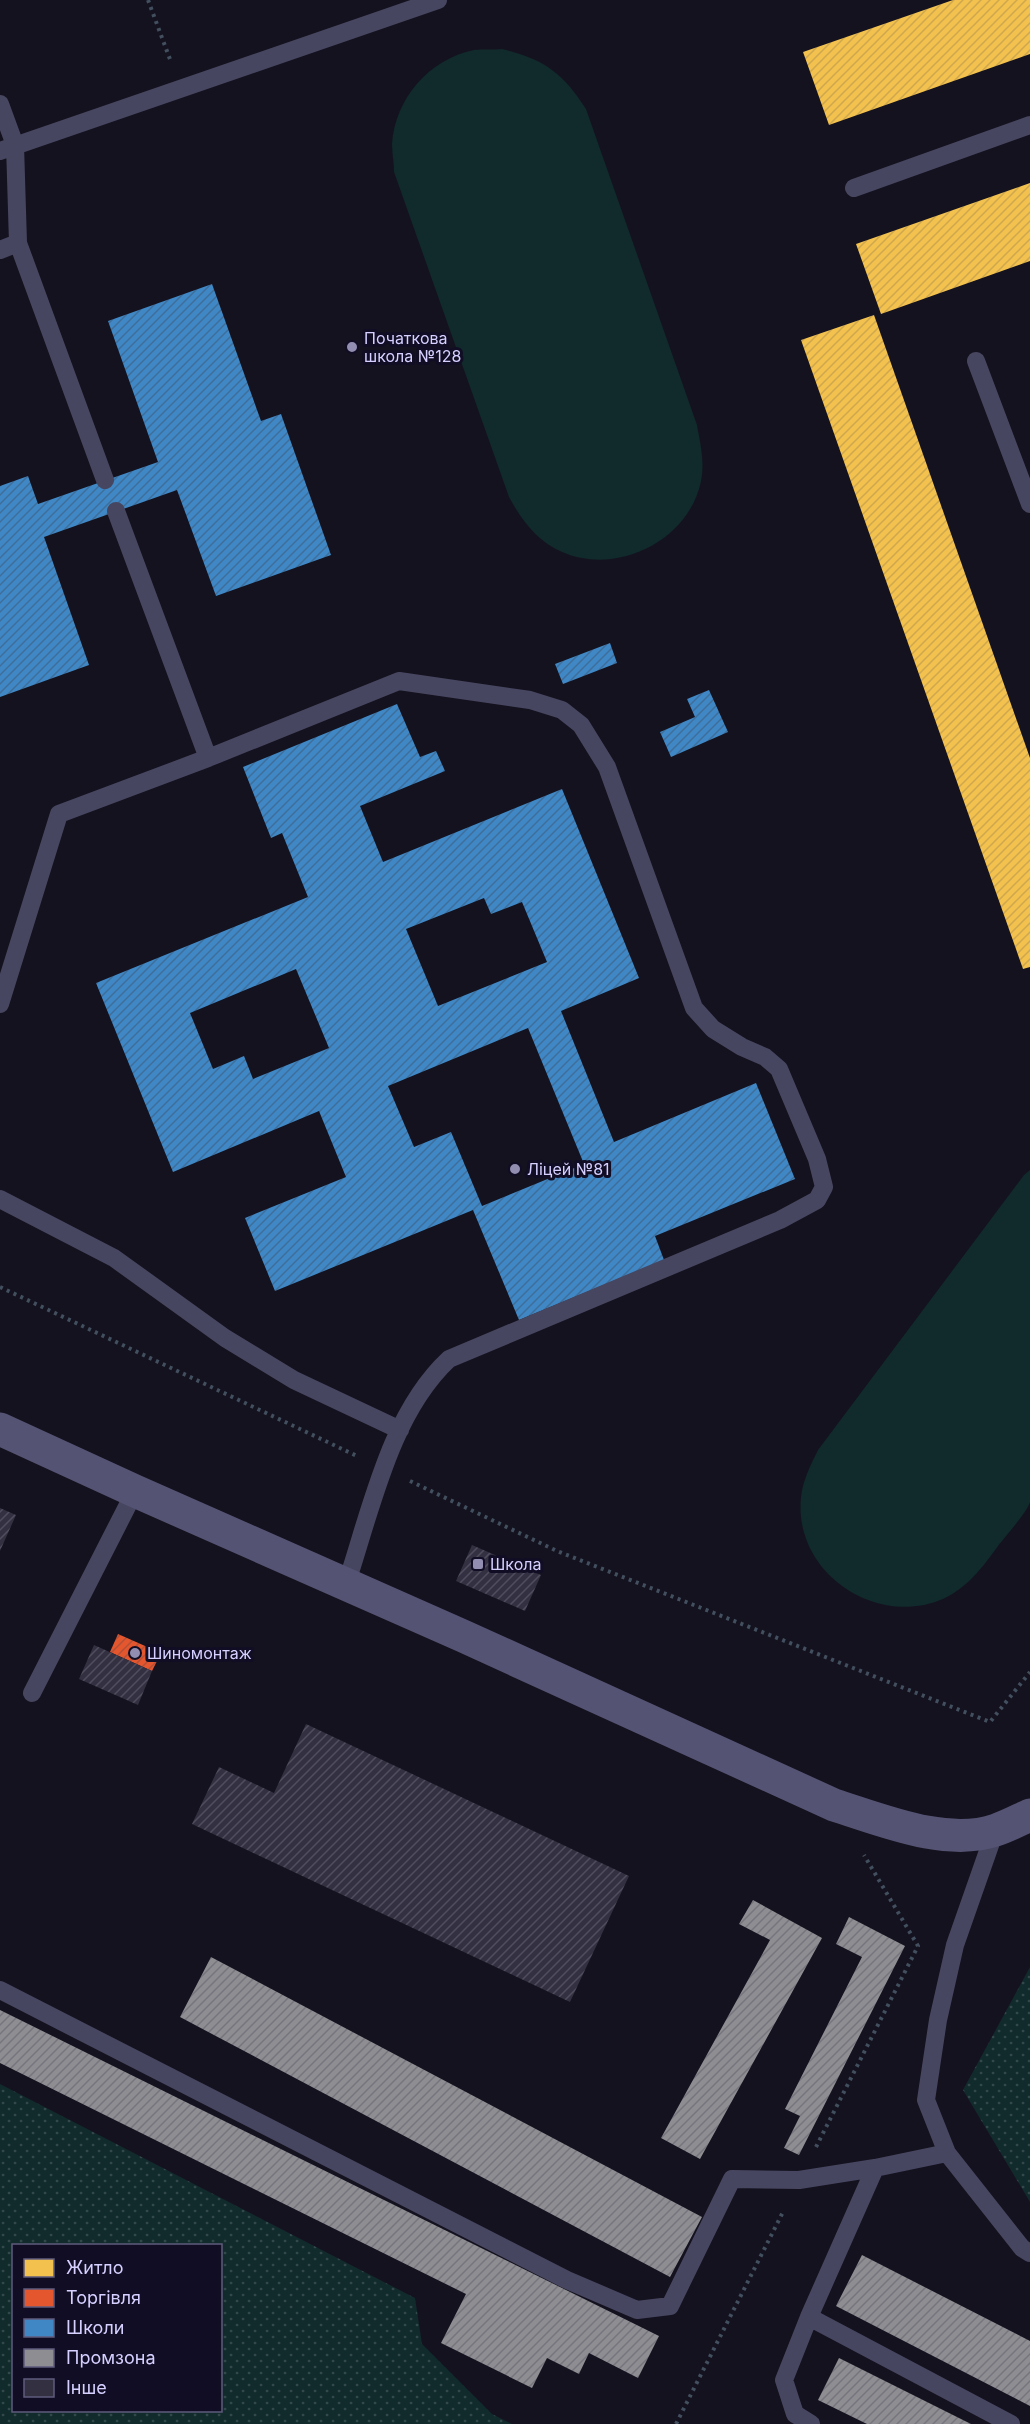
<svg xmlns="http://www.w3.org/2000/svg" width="1030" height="2424" viewBox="0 0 1030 2424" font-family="Inter,sans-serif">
<defs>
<pattern id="grass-dots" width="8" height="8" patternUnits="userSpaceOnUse" patternTransform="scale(1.5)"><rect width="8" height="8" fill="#112a2b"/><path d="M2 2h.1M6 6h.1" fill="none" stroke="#33484b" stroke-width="1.8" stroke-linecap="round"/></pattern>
<pattern id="homes-hatch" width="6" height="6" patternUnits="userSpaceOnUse" patternTransform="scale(1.5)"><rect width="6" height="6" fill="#f2c14e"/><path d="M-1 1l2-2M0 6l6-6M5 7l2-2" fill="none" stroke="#cea74e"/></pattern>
<pattern id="shops-hatch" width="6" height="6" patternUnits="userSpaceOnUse" patternTransform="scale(1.5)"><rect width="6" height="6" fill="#e4572e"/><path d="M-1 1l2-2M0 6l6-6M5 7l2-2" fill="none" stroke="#b35037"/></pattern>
<pattern id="schools-hatch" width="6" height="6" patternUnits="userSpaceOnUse" patternTransform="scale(1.5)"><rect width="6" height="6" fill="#3f88c5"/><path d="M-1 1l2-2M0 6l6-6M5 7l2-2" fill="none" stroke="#3f6e9b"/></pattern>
<pattern id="industry-hatch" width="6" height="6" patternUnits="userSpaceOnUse" patternTransform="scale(1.5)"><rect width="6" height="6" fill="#8d8d92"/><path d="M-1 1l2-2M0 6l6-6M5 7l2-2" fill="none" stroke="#76757d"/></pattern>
<pattern id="building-hatch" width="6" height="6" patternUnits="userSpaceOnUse" patternTransform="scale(1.5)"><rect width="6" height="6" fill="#323041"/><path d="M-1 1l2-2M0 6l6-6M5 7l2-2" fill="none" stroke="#4f4d5e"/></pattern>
</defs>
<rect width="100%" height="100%" fill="#14121f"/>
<path fill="url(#grass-dots)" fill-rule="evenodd" d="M 1030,1967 L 1030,2202 L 963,2090 Z
M 0,2084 L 415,2298 L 422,2344 L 492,2414 L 512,2424 L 0,2424 ZM 14,2246 L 220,2246 L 220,2410 L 14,2410 Z"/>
<path fill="#112a2b" d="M 502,49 C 544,59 563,73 586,109 L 697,425 C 700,442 704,458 702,475 C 694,538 619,577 562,552 C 537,541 522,521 509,497 L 394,172 C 394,163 392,153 392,144 C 395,99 429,59 474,50 C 483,49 493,50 502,49 Z
M 1030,1170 C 1030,1250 1030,1330 1030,1411 C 1030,1432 1030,1453 1030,1475 C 1030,1483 1030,1494 1030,1502 C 1028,1511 1005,1537 998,1546 C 983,1567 967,1588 943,1599 C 875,1628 793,1572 801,1497 C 803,1480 810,1466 818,1450 L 1024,1175 Z"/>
<path fill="url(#homes-hatch)" d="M 953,0 L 1030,0 L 1030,54 L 829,125 L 803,52 Z
M 1030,183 L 1030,261 L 881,314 L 856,244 Z
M 874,315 L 1030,758 L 1030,967 L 1023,969 L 801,340 Z"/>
<path fill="url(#shops-hatch)" d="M 118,1634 L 161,1653 L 152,1671 L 110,1652 Z"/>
<path fill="url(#schools-hatch)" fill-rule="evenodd" d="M 212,284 L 261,421 L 281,414 L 331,555 L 216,596 L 177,490 L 44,537 L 89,665 L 0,697 L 0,486 L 28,476 L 38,504 L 158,462 L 108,321 Z
M 610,643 L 617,663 L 563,684 L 555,664 Z
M 709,690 L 728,732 L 671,757 L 660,732 L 695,717 L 687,699 Z
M 397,704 L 420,757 L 436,751 L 445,771 L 360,806 L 383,862 L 562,789 L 639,978 L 561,1011 L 614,1142 L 756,1083 L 795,1179 L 655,1236 L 664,1260 L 519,1320 L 473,1210 L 275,1291 L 245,1218 L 346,1177 L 319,1111 L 173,1172 L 96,983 L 308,897 L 282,833 L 271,838 L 243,767 ZM 484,898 L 491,914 L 522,902 L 547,962 L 438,1006 L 406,929 ZM 296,969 L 329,1048 L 253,1079 L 244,1056 L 213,1069 L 190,1013 ZM 528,1028 L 584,1164 L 482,1206 L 451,1132 L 414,1147 L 388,1086 Z"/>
<path fill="url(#industry-hatch)" d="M 753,1900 L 822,1938 L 700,2159 L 661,2138 L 770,1940 L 739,1924 Z
M 849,1917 L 905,1946 L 799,2155 L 784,2148 L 800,2116 L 785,2109 L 862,1957 L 836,1944 Z
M 211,1957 L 702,2217 L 670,2277 L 180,2017 Z
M 0,2010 L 659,2336 L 638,2378 L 589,2353 L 579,2374 L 547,2358 L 532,2388 L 441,2343 L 466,2294 L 0,2063 Z
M 862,2255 L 1030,2341 L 1030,2406 L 836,2306 Z
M 839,2358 L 971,2424 L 867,2424 L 818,2400 Z"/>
<path fill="url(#building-hatch)" d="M 0,1508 L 16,1515 L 0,1551 Z
M 472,1545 L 541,1575 L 525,1611 L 456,1581 Z
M 94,1645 L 152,1671 L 138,1705 L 79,1679 Z
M 306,1724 L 629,1876 L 570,2002 L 192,1824 L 219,1767 L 274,1793 Z"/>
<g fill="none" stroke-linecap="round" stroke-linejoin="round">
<path stroke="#424f5e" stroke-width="4" stroke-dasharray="3 4.5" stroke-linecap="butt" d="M 148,0 L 171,62
M 0,1287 L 357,1456
M 410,1481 L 557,1551 L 990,1722 L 1030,1672
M 816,2147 L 918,1946 L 864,1855
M 676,2424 L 784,2210"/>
<path stroke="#474660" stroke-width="18" d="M 0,104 L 15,145 L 18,243
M 0,151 L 438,0
M 854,188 L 1030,125
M 0,250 L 18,243 L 105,480
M 976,361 L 1030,504
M 116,511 L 208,758
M 0,1004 L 59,814 L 208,758 L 399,681 L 530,700 L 562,710 L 581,725 L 607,767 L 694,1008 L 713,1029 L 742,1047 L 765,1057 L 779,1069 L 817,1159 L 824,1187 L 817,1200 L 780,1220 L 449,1359 C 390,1414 371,1510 346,1585
M 0,1199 L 114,1258 L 225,1338 L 294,1380 L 400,1430
M 32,1693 L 135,1491
M 995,1831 L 955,1945 L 938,2020 L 926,2100 L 947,2153 L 1022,2248 L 1030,2253
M 0,1990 L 567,2280 L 637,2310 L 670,2306 L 732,2179 L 799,2180 L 875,2168
M 809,2317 L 1011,2424
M 811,2424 L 795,2414 L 784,2380 L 809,2317 L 875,2168 L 947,2153"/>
<path stroke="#555373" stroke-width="33" d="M 0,1429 L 135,1491 L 463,1636 L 834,1805 C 882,1820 946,1847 996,1830 C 1008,1826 1019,1820 1030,1815"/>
</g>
<g fill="#918eb1" stroke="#110d24" stroke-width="2">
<circle cx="352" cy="347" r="6"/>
<circle cx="515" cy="1169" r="6"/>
<rect x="472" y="1558" width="12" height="12" rx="3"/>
<circle cx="135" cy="1653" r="6"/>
</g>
<g text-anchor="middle" stroke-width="6" stroke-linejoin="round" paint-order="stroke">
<g font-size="16" fill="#d5d0ff" stroke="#110d24" text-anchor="start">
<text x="364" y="344">Початкова<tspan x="364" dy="18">школа №128</tspan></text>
<text x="527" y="1175">Ліцей №81</text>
<text x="490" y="1570">Школа</text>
<text x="147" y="1659">Шиномонтаж</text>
</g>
</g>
<rect x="12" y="2244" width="210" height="168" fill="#110d24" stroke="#5f5b7c" stroke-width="1.5"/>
<rect x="24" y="2259" width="30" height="18" fill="#f2c14e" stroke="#5f5b7c" stroke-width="1.5"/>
<text x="66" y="2274" font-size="18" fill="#d5d0ff">Житло</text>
<rect x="24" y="2289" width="30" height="18" fill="#e4572e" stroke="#5f5b7c" stroke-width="1.5"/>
<text x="66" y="2304" font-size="18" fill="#d5d0ff">Торгівля</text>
<rect x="24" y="2319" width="30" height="18" fill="#3f88c5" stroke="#5f5b7c" stroke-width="1.5"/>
<text x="66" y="2334" font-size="18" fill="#d5d0ff">Школи</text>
<rect x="24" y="2349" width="30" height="18" fill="#8d8d92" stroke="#5f5b7c" stroke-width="1.5"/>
<text x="66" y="2364" font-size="18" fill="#d5d0ff">Промзона</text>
<rect x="24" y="2379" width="30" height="18" fill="#323041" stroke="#5f5b7c" stroke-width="1.5"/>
<text x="66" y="2394" font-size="18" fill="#d5d0ff">Інше</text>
</svg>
